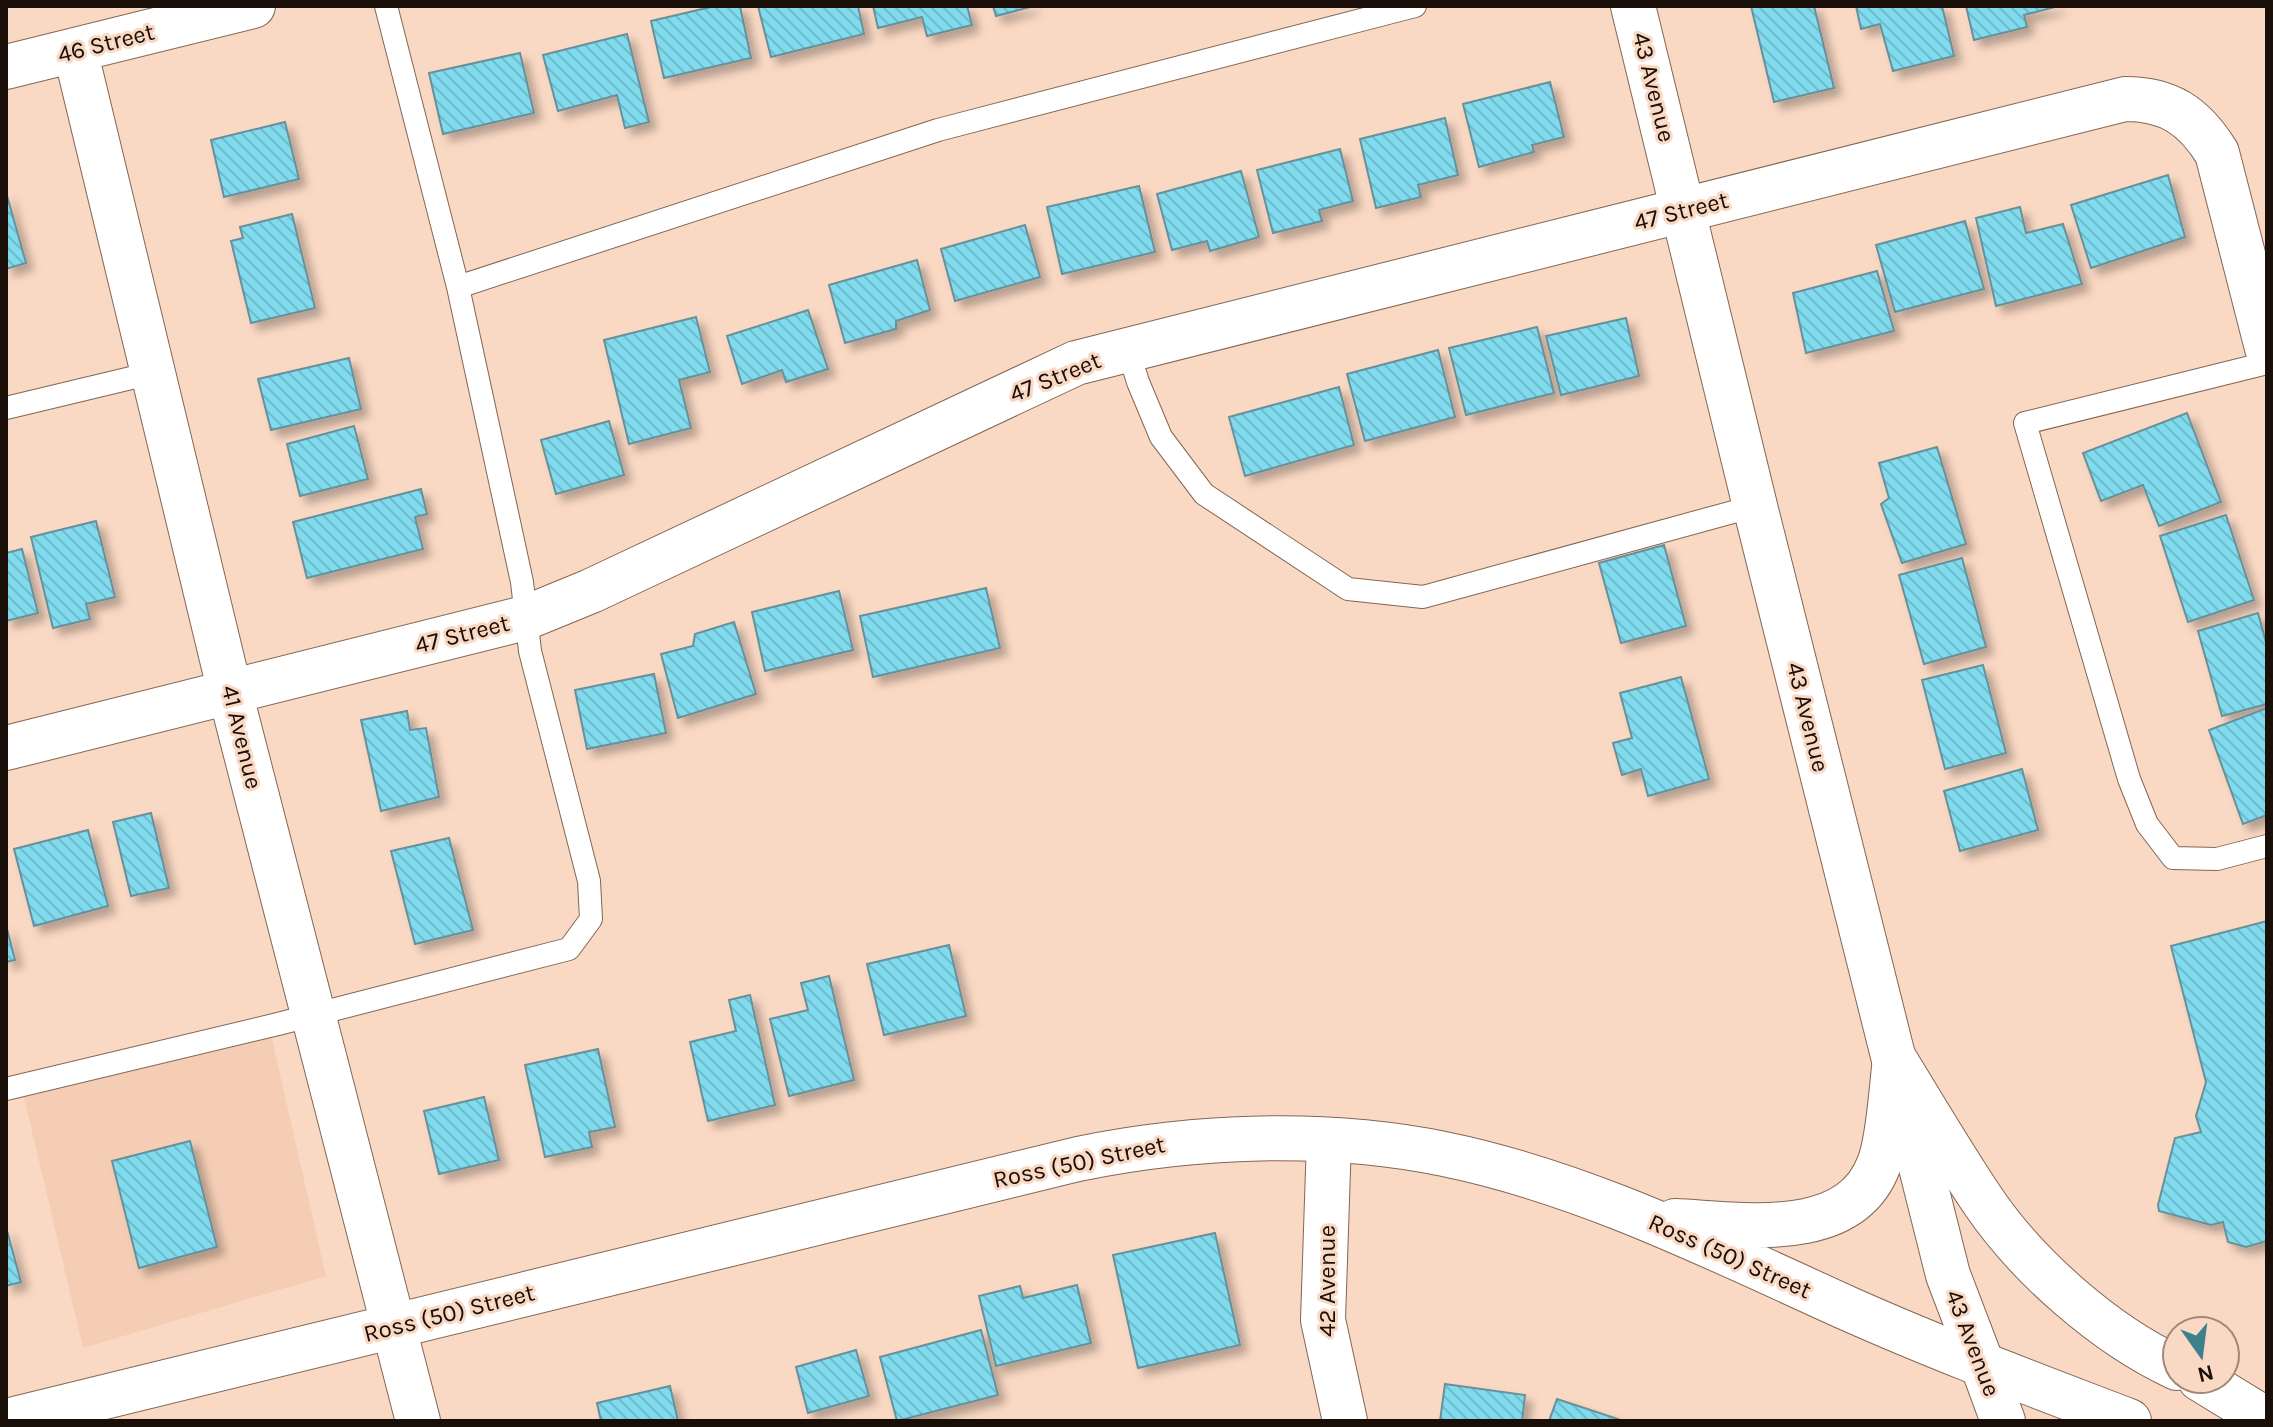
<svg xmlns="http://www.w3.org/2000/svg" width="2273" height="1427" viewBox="0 0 2273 1427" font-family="Karla,sans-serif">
<defs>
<pattern id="building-back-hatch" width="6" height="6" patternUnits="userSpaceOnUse" patternTransform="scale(2)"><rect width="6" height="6" fill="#80dbee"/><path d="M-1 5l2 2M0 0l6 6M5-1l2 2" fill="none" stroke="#6ebbcb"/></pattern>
<filter id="shadow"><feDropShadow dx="7" dy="7" stdDeviation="4" flood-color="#0004"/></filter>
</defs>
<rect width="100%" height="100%" fill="#fad9c4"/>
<path fill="#f4cdb4" d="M 269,1026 L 326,1276 L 83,1348 L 22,1089 Z"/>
<path fill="url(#building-back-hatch)" stroke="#689099" stroke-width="2" filter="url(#shadow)" d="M 715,6 L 740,6 L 751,58 L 664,78 L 651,21 Z
M 758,6 L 858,6 L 864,34 L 771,57 Z
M 873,6 L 967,6 L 972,25 L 927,36 L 922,17 L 878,28 Z
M 993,6 L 1034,6 L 996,16 Z
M 1751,6 L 1814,6 L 1834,88 L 1774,102 Z
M 1856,6 L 1942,6 L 1954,56 L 1893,71 L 1880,24 L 1861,29 Z
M 1966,6 L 2059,6 L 2024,15 L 2027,27 L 1974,40 Z
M 627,34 L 649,122 L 625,128 L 617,95 L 558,111 L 543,55 Z
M 520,53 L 534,113 L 443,134 L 429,73 Z
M 1550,82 L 1564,137 L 1532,145 L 1534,152 L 1479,167 L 1463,104 Z
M 1445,118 L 1458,175 L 1418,185 L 1421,197 L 1376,208 L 1360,139 Z
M 285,122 L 299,179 L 224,197 L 211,140 Z
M 1340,149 L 1353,201 L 1319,210 L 1322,221 L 1273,233 L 1257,170 Z
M 1241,171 L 1259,237 L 1210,251 L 1207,241 L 1172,250 L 1157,194 Z
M 2168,175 L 2185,237 L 2091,268 L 2071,205 Z
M 1139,186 L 1155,252 L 1062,274 L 1047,207 Z
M 6,192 L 26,263 L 6,269 Z
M 2020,207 L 2026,233 L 2063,224 L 2082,284 L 1996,306 L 1976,218 Z
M 292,214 L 315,308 L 251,323 L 231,241 L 243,238 L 240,227 Z
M 1965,221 L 1984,289 L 1895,312 L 1876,245 Z
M 1025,225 L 1040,277 L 955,301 L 941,249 Z
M 917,260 L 930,310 L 896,321 L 896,329 L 845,343 L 829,285 Z
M 1877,271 L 1894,331 L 1806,353 L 1793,293 Z
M 808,310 L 828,369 L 786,382 L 782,370 L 742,384 L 727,336 Z
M 696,317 L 710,372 L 679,380 L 691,428 L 629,444 L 604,340 Z
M 1626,318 L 1639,376 L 1561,395 L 1546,336 Z
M 1537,327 L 1554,393 L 1466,415 L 1449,348 Z
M 1438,350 L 1455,417 L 1365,441 L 1347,374 Z
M 349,358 L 361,409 L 271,430 L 258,379 Z
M 1339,387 L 1354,445 L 1245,476 L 1229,417 Z
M 2187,413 L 2221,502 L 2159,526 L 2143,485 L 2101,501 L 2083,453 Z
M 609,421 L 624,475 L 556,494 L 541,440 Z
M 354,426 L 368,479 L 300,496 L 287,444 Z
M 1937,447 L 1966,544 L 1902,563 L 1881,504 L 1889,498 L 1879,463 Z
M 421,489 L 427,514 L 415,517 L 423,549 L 307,578 L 293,522 Z
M 2226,515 L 2254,600 L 2188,622 L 2160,536 Z
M 96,521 L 115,597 L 86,604 L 90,619 L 53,628 L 31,537 Z
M 1664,545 L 1686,626 L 1621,643 L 1599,563 Z
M 22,549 L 38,613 L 6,621 L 6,553 Z
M 1962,558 L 1986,647 L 1924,664 L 1899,575 Z
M 986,588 L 1000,648 L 873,677 L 860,616 Z
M 839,591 L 853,650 L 765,671 L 752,612 Z
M 2258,613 L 2267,646 L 2267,704 L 2222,716 L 2198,631 Z
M 734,622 L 756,694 L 678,718 L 661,654 L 693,646 L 695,634 Z
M 1983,665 L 2006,753 L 1945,769 L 1922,680 Z
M 654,674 L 666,733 L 587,749 L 575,690 Z
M 1681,677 L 1709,779 L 1648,796 L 1641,769 L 1622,775 L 1613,743 L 1632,738 L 1620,693 Z
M 2267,708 L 2267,815 L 2243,824 L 2209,730 Z
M 407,711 L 410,730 L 426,728 L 439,797 L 381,811 L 361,720 Z
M 2022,769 L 2038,830 L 1960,851 L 1944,791 Z
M 151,813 L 169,888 L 131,896 L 113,822 Z
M 88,830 L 108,906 L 34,926 L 14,849 Z
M 449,838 L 473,930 L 415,944 L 391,851 Z
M 2267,921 L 2267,1241 L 2246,1247 L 2228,1242 L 2223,1222 L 2211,1225 L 2159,1211 L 2158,1205 L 2175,1138 L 2201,1132 L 2196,1116 L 2206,1082 L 2171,946 Z
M 6,925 L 15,960 L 6,962 Z
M 949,945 L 966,1016 L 884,1035 L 867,964 Z
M 829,976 L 854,1080 L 789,1096 L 770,1019 L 808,1010 L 801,983 Z
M 750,995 L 775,1105 L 708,1121 L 690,1042 L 736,1031 L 729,1000 Z
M 598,1049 L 615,1127 L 589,1132 L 592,1147 L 545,1157 L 525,1065 Z
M 484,1097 L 499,1160 L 439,1174 L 424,1111 Z
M 190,1141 L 217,1247 L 139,1268 L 112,1161 Z
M 6,1227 L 21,1282 L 6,1286 Z
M 1215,1233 L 1240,1345 L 1138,1368 L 1113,1255 Z
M 1077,1285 L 1091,1343 L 996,1366 L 979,1296 L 1020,1286 L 1023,1298 Z
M 981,1330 L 998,1395 L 897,1421 L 880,1357 Z
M 856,1350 L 869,1396 L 808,1413 L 796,1367 Z
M 1445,1384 L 1525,1395 L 1522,1421 L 1440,1421 Z
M 670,1386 L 678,1421 L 601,1421 L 597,1403 Z
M 1557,1399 L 1618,1419 L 1617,1421 L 1549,1421 Z"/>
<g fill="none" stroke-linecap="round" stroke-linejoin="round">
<defs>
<path id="service" d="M 458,287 L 938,130 L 1415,6
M 1128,350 L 1138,382 L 1161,437 L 1204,494 L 1348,589 L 1423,597 L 1755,506
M 2267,363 L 2025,423 L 2129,779 L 2147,824 L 2173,858 L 2217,859 L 2267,846
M 6,408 L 152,373
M 6,1089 L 278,1024 L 569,949 L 591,919 L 589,881 L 530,651 L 522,582 L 458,287 L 386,6"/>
<path id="minor" d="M 75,50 L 230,692 L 418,1421
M 6,67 L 253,6
M 6,748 L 525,618 L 591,591 L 1076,363 L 2125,99 C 2169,99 2194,116 2217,153 L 2267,348
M 1329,1140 L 1323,1320 L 1345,1421
M 1982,1364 L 2003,1421"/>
<path id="tertiary" d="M 1633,6 L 1755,506 L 1948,1275 L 1982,1364"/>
<path id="secondary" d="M 1895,1060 C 1924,1107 1952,1155 1983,1201 C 2027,1266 2105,1335 2177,1368
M 1675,1221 C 1742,1224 1850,1243 1879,1164 C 1889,1139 1891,1089 1895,1060
M 2200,1379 L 2267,1420
M 6,1421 L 1078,1159 C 1194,1135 1326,1130 1444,1154 C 1586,1183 1718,1250 1849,1309 C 1941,1350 2035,1385 2129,1421"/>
</defs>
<use href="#service" stroke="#826653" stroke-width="24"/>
<use href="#minor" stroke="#826653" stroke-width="46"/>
<use href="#tertiary" stroke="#826653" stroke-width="46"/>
<use href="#secondary" stroke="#826653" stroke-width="46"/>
<use href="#service" stroke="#fff" stroke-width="22"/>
<use href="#minor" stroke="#fff" stroke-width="44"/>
<use href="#tertiary" stroke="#fff" stroke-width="44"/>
<use href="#secondary" stroke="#fff" stroke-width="44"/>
</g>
<g text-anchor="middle" stroke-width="6" stroke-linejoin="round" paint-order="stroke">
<g font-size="24" fill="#190e08" stroke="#fad9c4">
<text transform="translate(106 43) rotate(-14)" y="8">46 Street</text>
<text transform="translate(1654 87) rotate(76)" y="8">43 Avenue</text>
<text transform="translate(1681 211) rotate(-14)" y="8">47 Street</text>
<text transform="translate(1055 377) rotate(-22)" y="8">47 Street</text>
<text transform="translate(462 634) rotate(-14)" y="8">47 Street</text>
<text transform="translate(1808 717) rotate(76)" y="8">43 Avenue</text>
<text transform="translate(242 737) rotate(76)" y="8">41 Avenue</text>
<text transform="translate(1079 1162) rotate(-12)" y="8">Ross (50) Street</text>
<text transform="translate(1730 1256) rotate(24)" y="8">Ross (50) Street</text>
<text transform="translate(1327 1281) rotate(-90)" y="8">42 Avenue</text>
<text transform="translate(449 1313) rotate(-14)" y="8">Ross (50) Street</text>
<text transform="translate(1973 1343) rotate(69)" y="8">43 Avenue</text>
</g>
</g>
<rect width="2273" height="1427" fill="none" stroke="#190e08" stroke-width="16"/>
<g transform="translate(2201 1355) rotate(166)"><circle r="38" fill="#fad9c4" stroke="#a08879" stroke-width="2"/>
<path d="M0-6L14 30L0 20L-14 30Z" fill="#3d818f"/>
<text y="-12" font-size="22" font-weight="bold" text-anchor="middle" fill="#190e08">N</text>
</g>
</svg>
